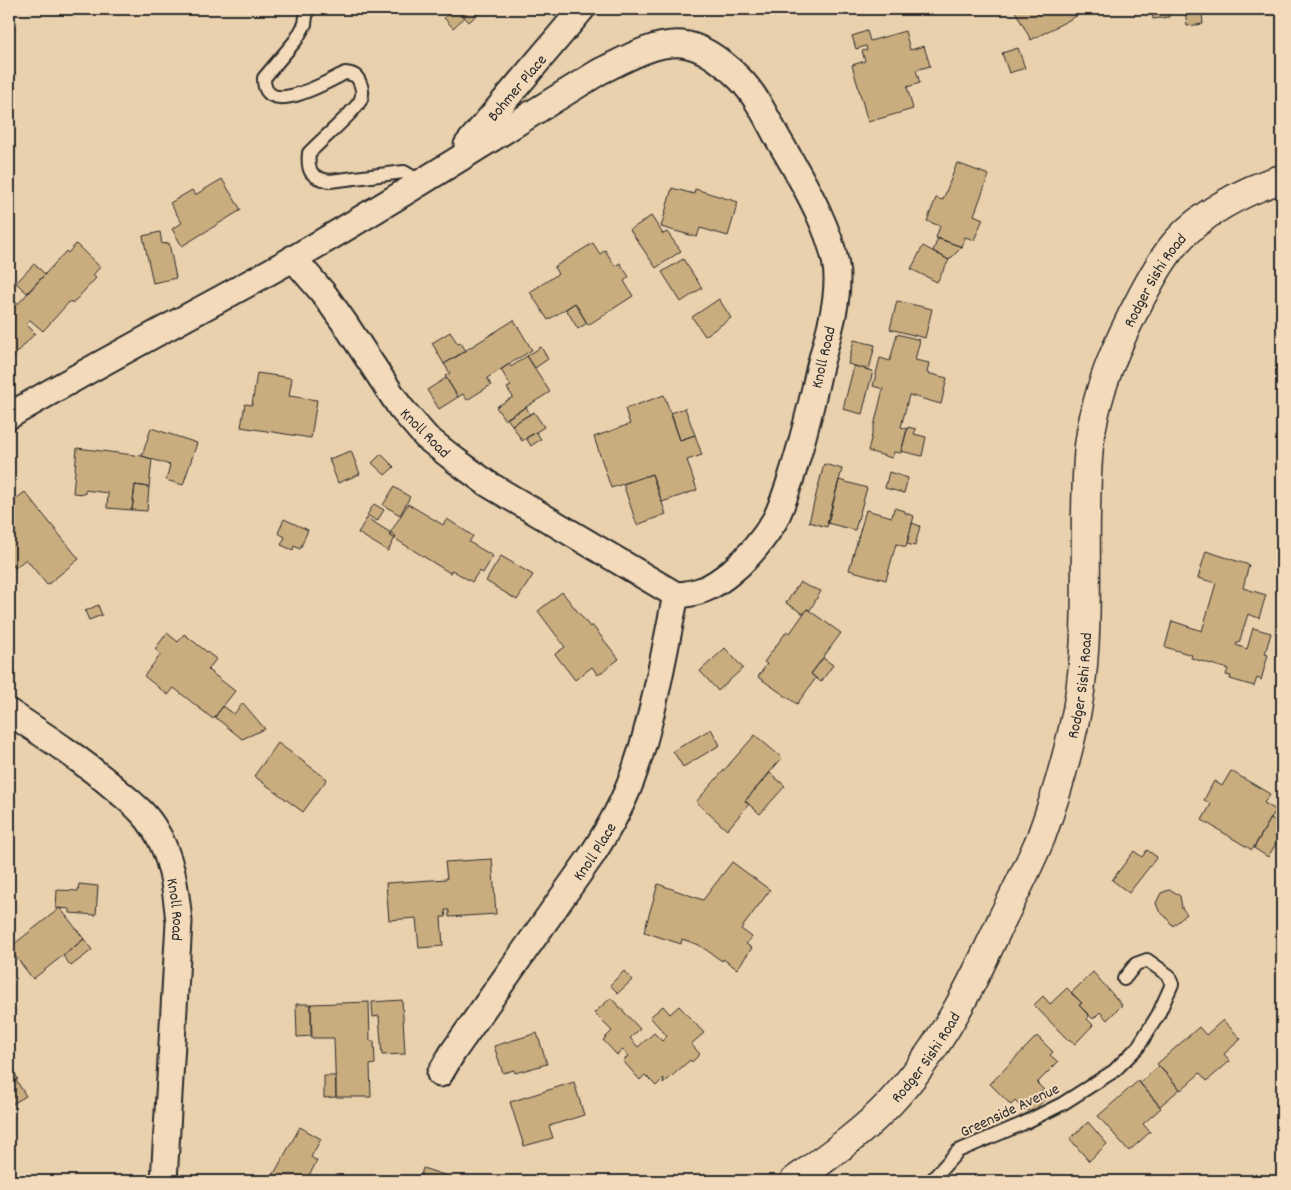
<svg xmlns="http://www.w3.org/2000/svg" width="1291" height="1190" viewBox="0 0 1291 1190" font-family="Dekko,sans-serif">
<rect width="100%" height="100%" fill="#ead1ae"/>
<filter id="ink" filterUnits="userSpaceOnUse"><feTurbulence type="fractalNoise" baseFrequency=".02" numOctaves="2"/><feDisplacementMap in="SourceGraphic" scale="10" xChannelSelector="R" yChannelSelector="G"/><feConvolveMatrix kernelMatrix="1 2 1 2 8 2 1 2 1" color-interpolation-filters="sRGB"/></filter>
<g filter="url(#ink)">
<path fill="#caad7f" stroke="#2b2b2b" d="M 453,9 L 457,9 L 465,17 L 453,28 L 444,18 Z
M 457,9 L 483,9 L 469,22 Z
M 1014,9 L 1082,9 L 1084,12 L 1031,40 Z
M 1152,9 L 1168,9 L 1169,17 L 1153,19 Z
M 1185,9 L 1218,9 L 1218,11 L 1202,13 L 1203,24 L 1187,26 Z
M 867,31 L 870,41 L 905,31 L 910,50 L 924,46 L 930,66 L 916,70 L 920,83 L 907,87 L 913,109 L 868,122 L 852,65 L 865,61 L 862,51 L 867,50 L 866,46 L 856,49 L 852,36 Z
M 1018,48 L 1025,68 L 1009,73 L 1002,53 Z
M 957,163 L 989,175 L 974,215 L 983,219 L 974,240 L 965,237 L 962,247 L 936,238 L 940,226 L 927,221 L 936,198 L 943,200 Z
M 222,179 L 241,210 L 182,246 L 172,229 L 182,223 L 170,203 L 192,190 L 195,195 Z
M 672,188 L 694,194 L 695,189 L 738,202 L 728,236 L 700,228 L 697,237 L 661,227 Z
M 651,216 L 663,234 L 667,232 L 681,251 L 656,268 L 630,230 Z
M 160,232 L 162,244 L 169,243 L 176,278 L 153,283 L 143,236 Z
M 938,238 L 962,247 L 949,260 L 933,251 Z
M 593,243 L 600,254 L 605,250 L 615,266 L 620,263 L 629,277 L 624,281 L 633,296 L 588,325 L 575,303 L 548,320 L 530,292 L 558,274 L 554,267 Z
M 76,244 L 100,267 L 93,275 L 96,278 L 73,303 L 70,301 L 43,331 L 30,320 L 26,324 L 35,333 L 9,362 L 9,304 L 13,300 L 18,304 L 66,251 L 68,253 Z
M 923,246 L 949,260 L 937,282 L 911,269 Z
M 683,259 L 702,288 L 681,302 L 662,272 Z
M 34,264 L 45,274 L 27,293 L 16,283 Z
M 719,299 L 731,318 L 705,336 L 692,317 Z
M 897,301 L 932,309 L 925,338 L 890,329 Z
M 575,303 L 587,323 L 578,329 L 566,309 Z
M 514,320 L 532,350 L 487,378 L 491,385 L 467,400 L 463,394 L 458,397 L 445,376 L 450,373 L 444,364 Z
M 450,332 L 458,344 L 461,343 L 466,351 L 444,364 L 432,343 Z
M 897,334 L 920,340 L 915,360 L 929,363 L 927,373 L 947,378 L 941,404 L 909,395 L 901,427 L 907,429 L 901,453 L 894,452 L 892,458 L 868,451 L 883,389 L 873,386 L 880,358 L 890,361 Z
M 854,340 L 875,345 L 869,370 L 848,364 Z
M 541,347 L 548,359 L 535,368 L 527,356 Z
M 527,356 L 550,392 L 505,420 L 496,407 L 513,397 L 507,388 L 511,386 L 501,370 L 509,364 L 511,367 Z
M 854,366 L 873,371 L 862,414 L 843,409 Z
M 257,373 L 292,378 L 289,396 L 317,400 L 311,438 L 241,427 L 245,404 L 252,405 Z
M 446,378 L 458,397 L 439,409 L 427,390 Z
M 664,395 L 680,440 L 695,435 L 702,455 L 687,460 L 697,490 L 662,502 L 652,474 L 611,488 L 594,437 L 630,424 L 625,409 Z
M 526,407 L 530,414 L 512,425 L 507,418 Z
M 685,408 L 695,435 L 680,440 L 671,413 Z
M 534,412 L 544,427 L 522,441 L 512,425 Z
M 908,427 L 916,429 L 914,434 L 926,437 L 922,456 L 901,451 Z
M 151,428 L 197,443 L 183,485 L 166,480 L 170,465 L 142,456 Z
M 536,432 L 541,439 L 531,446 L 526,438 Z
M 77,448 L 142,456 L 152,459 L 149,487 L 135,485 L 132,510 L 107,508 L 108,493 L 85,490 L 85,494 L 73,493 Z
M 351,451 L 360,474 L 338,483 L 329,459 Z
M 381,454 L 394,467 L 385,475 L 372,463 Z
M 824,464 L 842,469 L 827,527 L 809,522 Z
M 889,472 L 908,478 L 904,493 L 885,488 Z
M 652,474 L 666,514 L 637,525 L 623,484 Z
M 839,480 L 867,488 L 855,530 L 827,523 Z
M 135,485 L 149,487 L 147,511 L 132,510 Z
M 394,487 L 410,497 L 400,515 L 383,505 Z
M 25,492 L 79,559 L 47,585 L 26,559 L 15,568 L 9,560 L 9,504 Z
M 374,504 L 384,510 L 377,521 L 367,515 Z
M 408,504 L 443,525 L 447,519 L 473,536 L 469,542 L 493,556 L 483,573 L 479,571 L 472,582 L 452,570 L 450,573 L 389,535 Z
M 894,508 L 905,511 L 905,513 L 914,516 L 906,547 L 896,544 L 886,580 L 849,570 L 866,510 L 892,517 Z
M 367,518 L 396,536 L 388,551 L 358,533 Z
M 284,519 L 308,530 L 300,549 L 294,546 L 293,550 L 281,545 L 285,537 L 278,533 Z
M 912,523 L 920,526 L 915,546 L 907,544 Z
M 1206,551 L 1249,565 L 1243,588 L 1266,595 L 1259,618 L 1248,614 L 1239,643 L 1237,643 L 1236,645 L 1247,649 L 1253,628 L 1271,633 L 1265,654 L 1268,655 L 1261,680 L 1257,678 L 1254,686 L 1230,679 L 1231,676 L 1226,675 L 1228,669 L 1191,658 L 1192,655 L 1165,647 L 1172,621 L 1202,631 L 1216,583 L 1198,578 Z
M 501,556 L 533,575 L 517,600 L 486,581 Z
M 800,582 L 807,586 L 821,591 L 810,610 L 807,609 L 804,614 L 786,603 Z
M 562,592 L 590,627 L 592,625 L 619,659 L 598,675 L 592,667 L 575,680 L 555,654 L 565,647 L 538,611 Z
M 98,605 L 102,615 L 89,620 L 85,611 Z
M 807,609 L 841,633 L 811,674 L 816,678 L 797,704 L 758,677 L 767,664 L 764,662 L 787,631 L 790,633 Z
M 167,633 L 178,642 L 184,634 L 216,659 L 208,670 L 235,691 L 213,719 L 174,688 L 168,695 L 144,676 L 161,654 L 155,649 Z
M 725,648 L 743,668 L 718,691 L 700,671 Z
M 823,658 L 833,665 L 821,682 L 811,674 Z
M 243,703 L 265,729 L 242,739 L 215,717 L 223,706 L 234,714 Z
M 711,729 L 720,745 L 683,767 L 673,751 Z
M 755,735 L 782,758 L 745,801 L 749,804 L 727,830 L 696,802 Z
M 278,743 L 327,779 L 303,812 L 254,776 Z
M 1231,771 L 1270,794 L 1264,803 L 1276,810 L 1252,850 L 1202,820 L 1211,804 L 1204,800 L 1214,781 L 1222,786 Z
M 770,773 L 785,786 L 760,814 L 745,801 Z
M 1271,818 L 1282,825 L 1282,833 L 1268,857 L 1254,848 Z
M 1147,850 L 1157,857 L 1129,893 L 1112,880 L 1134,851 L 1142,857 Z
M 492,859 L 496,914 L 449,917 L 449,910 L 445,910 L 446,917 L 441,917 L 443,946 L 419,948 L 416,918 L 389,920 L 386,883 L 447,879 L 445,862 Z
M 732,862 L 770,890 L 741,929 L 752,937 L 746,944 L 752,948 L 737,969 L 723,959 L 722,961 L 699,945 L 682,939 L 681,944 L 644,932 L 658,884 L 703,900 Z
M 79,884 L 98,886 L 96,915 L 70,913 L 70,909 L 56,908 L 57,890 L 78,891 Z
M 1169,890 L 1173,891 L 1180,896 L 1182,908 L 1187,914 L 1173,926 L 1165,916 L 1159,911 L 1156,903 L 1161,893 Z
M 60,908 L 84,939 L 33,979 L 9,948 Z
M 84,939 L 92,950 L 71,966 L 63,956 Z
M 624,971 L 632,980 L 618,993 L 610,985 Z
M 1093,972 L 1122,1005 L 1107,1020 L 1100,1012 L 1093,1019 L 1079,1005 L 1082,1003 L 1071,993 Z
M 1067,988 L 1082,1003 L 1079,1005 L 1089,1016 L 1087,1019 L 1093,1025 L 1075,1044 L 1069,1039 L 1068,1040 L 1034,1005 L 1043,996 L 1050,1004 Z
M 611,998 L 640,1029 L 630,1038 L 638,1047 L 654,1033 L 662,1041 L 667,1036 L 650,1017 L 663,1006 L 670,1014 L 679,1006 L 704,1033 L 691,1044 L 700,1054 L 692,1062 L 690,1060 L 663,1084 L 664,1078 L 656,1086 L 645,1075 L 640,1080 L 623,1061 L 628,1056 L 623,1050 L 617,1055 L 603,1040 L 612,1031 L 594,1013 Z
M 402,1000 L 405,1054 L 382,1055 L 379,1016 L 373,1017 L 372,1002 Z
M 369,1002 L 370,1041 L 374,1041 L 375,1064 L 370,1065 L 371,1097 L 336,1097 L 334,1038 L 312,1038 L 311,1004 Z
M 296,1004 L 311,1004 L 311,1036 L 297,1037 Z
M 1223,1020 L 1241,1039 L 1224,1054 L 1230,1061 L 1207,1081 L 1200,1073 L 1181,1090 L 1157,1064 L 1199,1027 L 1206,1035 Z
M 537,1033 L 547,1064 L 515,1073 L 514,1070 L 503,1073 L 494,1046 Z
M 1037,1036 L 1053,1052 L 1050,1055 L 1058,1062 L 1037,1083 L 1044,1090 L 1024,1110 L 1015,1101 L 1011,1105 L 990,1084 Z
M 9,1063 L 18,1079 L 9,1084 Z
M 1159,1066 L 1180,1089 L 1160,1106 L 1140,1083 Z
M 324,1076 L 336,1076 L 336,1097 L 324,1098 Z
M 16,1080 L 26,1096 L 9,1106 L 9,1084 Z
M 1138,1081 L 1161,1108 L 1143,1124 L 1150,1132 L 1129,1151 L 1098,1116 Z
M 574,1082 L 584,1115 L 549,1126 L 553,1138 L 524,1146 L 510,1102 Z
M 1041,1091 L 1047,1097 L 1031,1114 L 1026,1108 Z
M 1088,1122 L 1107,1144 L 1089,1161 L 1070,1139 Z
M 300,1127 L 321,1139 L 311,1157 L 317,1161 L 307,1179 L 310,1181 L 270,1181 Z
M 423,1168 L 453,1178 L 452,1181 L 419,1181 Z"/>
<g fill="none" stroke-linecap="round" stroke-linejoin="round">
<defs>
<path id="lane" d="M 307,9 L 305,24 L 296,40 L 264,78 C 263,120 329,81 345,73 C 353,74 357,75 360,83 C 362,87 363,94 361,99 C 357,110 319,142 309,153 C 307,171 311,178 330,181 L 404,172 L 421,182
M 931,1181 L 958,1151 L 1022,1124 L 1062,1104 L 1114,1071 L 1138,1047 L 1158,1015 L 1172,984 L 1168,975 L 1147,960 L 1136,964 L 1124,979"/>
<g id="street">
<path id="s1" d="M 467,145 L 582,9"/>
<path d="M 9,416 C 103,360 201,311 296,257 C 399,198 498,134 599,72 C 624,60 653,42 682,44 C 703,46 725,64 740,79 C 755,94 767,118 777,137 C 798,173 838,238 837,280 C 837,310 826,341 819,370 C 811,407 802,444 790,481 C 786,493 781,508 775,520 C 763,540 749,557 731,572 C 713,587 699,594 676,595 L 488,484 L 455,460 L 426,437 L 400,407 L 346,325 L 324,294 L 293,258"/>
<path id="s2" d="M 9,712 C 47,737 85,762 119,792 C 132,803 145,813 154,828 C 172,856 176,890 179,922 L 164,1181"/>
<path id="s3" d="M 440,1074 L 453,1052 L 592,855 C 609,828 625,801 635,770 C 654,715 664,652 676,595"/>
</g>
<g id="secondary">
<path id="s4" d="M 794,1181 C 827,1157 862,1133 890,1103 C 940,1050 973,983 1003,917 C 1016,891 1030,864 1041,837 C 1054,802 1065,765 1073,729 C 1095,637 1080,540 1089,446 C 1095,393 1117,343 1142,296 C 1151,279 1160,262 1173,246 C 1198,215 1244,190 1282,179"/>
</g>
</defs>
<use href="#lane" stroke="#2b2b2b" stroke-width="16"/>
<use href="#street" stroke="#2b2b2b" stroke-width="29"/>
<use href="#secondary" stroke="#2b2b2b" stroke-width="31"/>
<use href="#lane" stroke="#f2daba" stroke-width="12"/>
<use href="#street" stroke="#f2daba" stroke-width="25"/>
<use href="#secondary" stroke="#f2daba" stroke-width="28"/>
</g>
</g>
<g text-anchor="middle" stroke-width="4" stroke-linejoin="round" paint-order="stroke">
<g font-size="16" fill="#2b2b2b" stroke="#f2daba">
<text dy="6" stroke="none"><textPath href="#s1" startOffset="76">Bohmer Place</textPath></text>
<text dy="6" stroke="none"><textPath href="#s4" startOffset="1008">Rodger Sishi Road</textPath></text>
<text transform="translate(822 357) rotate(-77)" y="6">Knoll Road</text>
<text transform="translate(426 432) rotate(45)" y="6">Knoll Road</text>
<text dy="6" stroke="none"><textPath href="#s4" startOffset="588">Rodger Sishi Road</textPath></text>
<text dy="6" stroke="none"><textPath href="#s3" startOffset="271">Knoll Place</textPath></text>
<text dy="6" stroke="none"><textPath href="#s2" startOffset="272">Knoll Road</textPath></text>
<text dy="6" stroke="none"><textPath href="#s4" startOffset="182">Rodger Sishi Road</textPath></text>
<text transform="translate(1009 1109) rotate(-25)" y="6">Greenside Avenue</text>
</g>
</g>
<rect width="1291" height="1190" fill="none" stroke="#f2daba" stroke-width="30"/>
<rect x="15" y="15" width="1261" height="1160" fill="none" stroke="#2b2b2b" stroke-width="2" filter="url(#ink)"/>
</svg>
